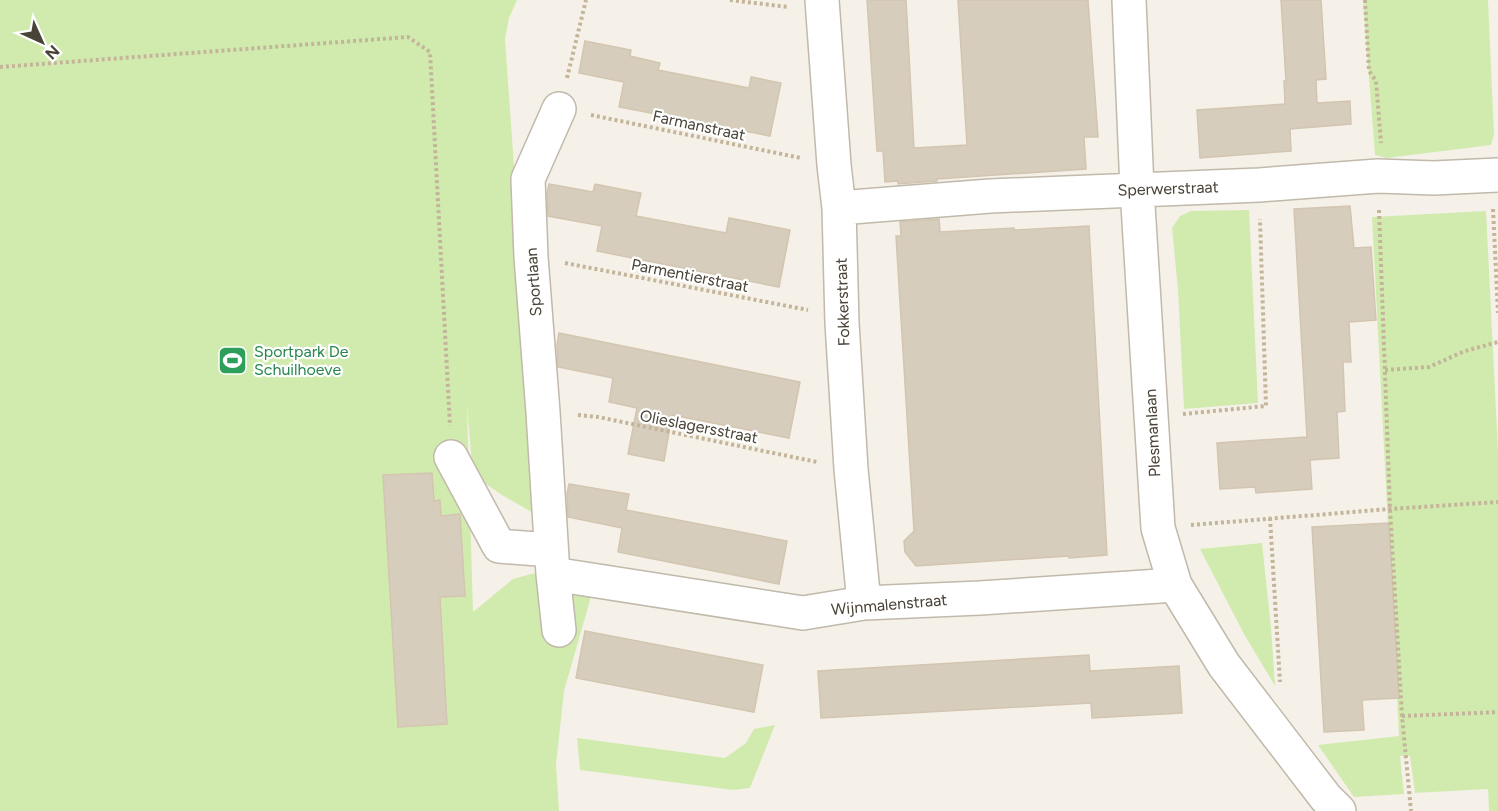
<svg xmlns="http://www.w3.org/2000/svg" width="1498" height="811" viewBox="0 0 1498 811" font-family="Figtree,sans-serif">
<rect width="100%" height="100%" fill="#f5f1e8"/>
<path fill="#d1ebaf" d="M 0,0 L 517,0 L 509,18 L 505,39 L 525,323 L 540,517 L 502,495 L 473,475 L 467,407 L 473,612 L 513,579 L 531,574 L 542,573 L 563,595 L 591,597 L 564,691 L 556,765 L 559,811 L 0,811 Z
M 1363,0 L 1488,0 L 1494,135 L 1491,145 L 1387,158 L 1375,155 Z
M 1249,210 L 1258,403 L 1184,409 L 1178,290 L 1172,228 L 1180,216 L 1191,211 Z
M 1486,211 L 1498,450 L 1498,811 L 1489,811 L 1488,789 L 1415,793 L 1410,756 L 1400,756 L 1404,794 L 1354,797 L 1318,745 L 1399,736 L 1372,217 Z
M 1262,543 L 1271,627 L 1275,686 L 1244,634 L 1200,549 Z
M 775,725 L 750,788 L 733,790 L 580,770 L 577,738 L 725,758 L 746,743 L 754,729 Z"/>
<path fill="#d7cdbd" stroke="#d3c5b0" stroke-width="1.5" d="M 867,0 L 906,0 L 914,148 L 967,145 L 958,0 L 1088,0 L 1098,137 L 1084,137 L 1086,169 L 937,179 L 937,181 L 898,184 L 898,181 L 885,182 L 883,151 L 877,151 Z
M 1281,0 L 1321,0 L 1326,79 L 1316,80 L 1317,103 L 1350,101 L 1351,124 L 1290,129 L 1291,151 L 1200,158 L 1197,110 L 1285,104 L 1284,81 L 1286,81 Z
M 585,41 L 631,50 L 630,56 L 660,63 L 658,70 L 749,88 L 751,77 L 781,83 L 770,136 L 619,107 L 624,82 L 579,73 Z
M 549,184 L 593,192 L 595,184 L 641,193 L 636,216 L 726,233 L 729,218 L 790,230 L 779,287 L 597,251 L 602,226 L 548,216 L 547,194 Z
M 1350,206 L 1354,248 L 1371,247 L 1376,320 L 1349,322 L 1351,362 L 1343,362 L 1345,411 L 1337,412 L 1339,458 L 1310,460 L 1312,489 L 1256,493 L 1255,487 L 1220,489 L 1217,443 L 1307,437 L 1294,209 Z
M 939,219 L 940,232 L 1014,228 L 1014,230 L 1089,226 L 1107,555 L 1069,558 L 1069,556 L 916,566 L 905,552 L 904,541 L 914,531 L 896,236 L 901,236 L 900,222 Z
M 559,333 L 800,382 L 789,438 L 672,415 L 664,461 L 628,454 L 637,408 L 609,402 L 613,378 L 558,367 L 557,345 Z
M 432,473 L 434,501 L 440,500 L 441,516 L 460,514 L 465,596 L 440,597 L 447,724 L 398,727 L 383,475 Z
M 569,484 L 629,494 L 626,510 L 787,541 L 779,584 L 618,552 L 622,528 L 568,517 L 567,494 Z
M 1389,523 L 1399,698 L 1362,700 L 1364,730 L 1324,732 L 1312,527 Z
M 585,631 L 763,665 L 754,712 L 576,678 Z
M 1089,655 L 1090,671 L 1179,666 L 1182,713 L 1092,718 L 1091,703 L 821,718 L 818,671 Z"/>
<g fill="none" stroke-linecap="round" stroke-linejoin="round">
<defs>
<path id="minor" d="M 822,0 L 834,165 L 839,208 L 842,323 L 851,469 L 864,603
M 1129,0 L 1137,189 L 1158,528 L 1175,585 L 1224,665 L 1326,798 L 1339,811
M 839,208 L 990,196 L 1259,185 L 1378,176 L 1434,178 L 1498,175
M 451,457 L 499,546 L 551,550
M 553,574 L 543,412 L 531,257 L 528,179 L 559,109
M 559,630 L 553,574 L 803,613 L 864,603 L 980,598 L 1175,585"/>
</defs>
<use href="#minor" stroke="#c1b9aa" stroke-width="36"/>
<path stroke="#c4b59a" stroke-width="4" stroke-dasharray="3 3" stroke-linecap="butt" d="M 730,0 L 788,7
M 1365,0 L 1369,71 L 1376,81 L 1381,143
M 0,67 L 408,37 L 430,52 L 450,426
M 567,78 L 586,0
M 591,115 L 801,158
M 1493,209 L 1498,313
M 1379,210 L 1390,509 L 1402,716 L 1411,811
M 565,263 L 808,310
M 1385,370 L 1429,367 L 1465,351 L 1498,342
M 1183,414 L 1266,406 L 1260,219
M 578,415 L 598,417 L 817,462
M 1270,518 L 1280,682
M 1191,525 L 1390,509 L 1498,502
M 1402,716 L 1498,712"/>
<use href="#minor" stroke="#fff" stroke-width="33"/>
</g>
<defs>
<symbol id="stadium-square" viewBox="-11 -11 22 22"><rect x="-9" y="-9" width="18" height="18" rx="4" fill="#2e9e5b" stroke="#fff"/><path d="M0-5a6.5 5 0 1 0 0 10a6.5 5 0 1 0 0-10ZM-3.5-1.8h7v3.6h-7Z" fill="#fff"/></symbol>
</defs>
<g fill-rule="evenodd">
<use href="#stadium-square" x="216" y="344" width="33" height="33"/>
</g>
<g text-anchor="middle" stroke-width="4.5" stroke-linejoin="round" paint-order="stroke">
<g font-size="16" fill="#494236" stroke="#fff">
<text transform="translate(699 125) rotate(12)" y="6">Farmanstraat</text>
<text transform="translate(1168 188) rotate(-2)" y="6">Sperwerstraat</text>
<text transform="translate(690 275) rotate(11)" y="6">Parmentierstraat</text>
<text transform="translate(533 282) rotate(-94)" y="6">Sportlaan</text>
<text transform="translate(842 302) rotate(-92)" y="6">Fokkerstraat</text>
<text transform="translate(699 426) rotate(11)" y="6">Olieslagersstraat</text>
<text transform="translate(1152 433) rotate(-93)" y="6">Plesmanlaan</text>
<text transform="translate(889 604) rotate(-5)" y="6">Wijnmalenstraat</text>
</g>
<g font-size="16" fill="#27864d" stroke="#fff" text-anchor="start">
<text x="254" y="357">Sportpark De<tspan x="254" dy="18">Schuilhoeve</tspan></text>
</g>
</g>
<g transform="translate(42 42) rotate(135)" stroke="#ffffff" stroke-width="4.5" paint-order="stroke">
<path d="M0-4.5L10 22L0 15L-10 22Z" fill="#494236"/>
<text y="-9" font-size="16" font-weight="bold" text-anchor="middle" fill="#494236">N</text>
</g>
</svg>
